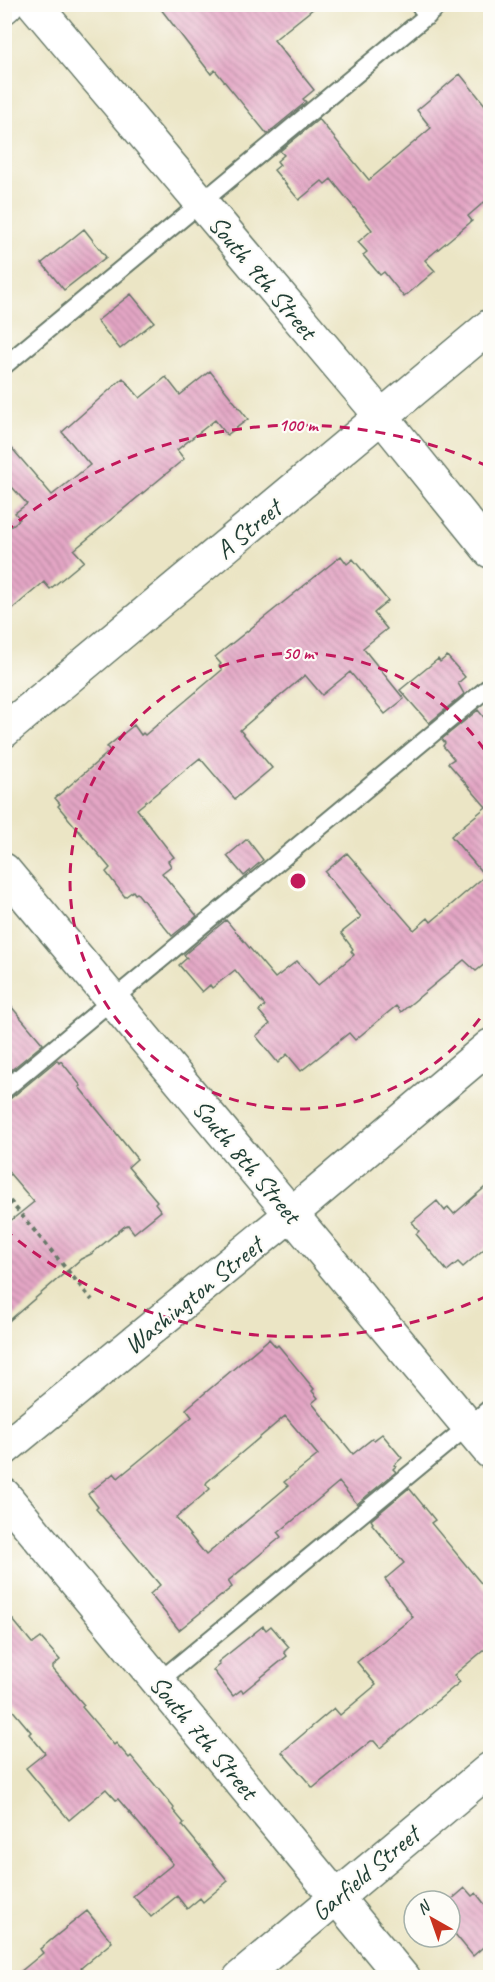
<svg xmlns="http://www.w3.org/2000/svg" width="495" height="1982" viewBox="0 0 495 1982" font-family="Caveat,sans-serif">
<defs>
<pattern id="building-back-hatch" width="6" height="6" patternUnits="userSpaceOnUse" patternTransform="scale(1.5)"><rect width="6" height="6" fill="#e4a6c5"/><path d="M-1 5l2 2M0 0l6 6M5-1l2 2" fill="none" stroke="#b888a1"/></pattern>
</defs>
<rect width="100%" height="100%" fill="#fdfcf7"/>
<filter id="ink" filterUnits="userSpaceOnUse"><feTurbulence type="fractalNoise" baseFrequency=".0167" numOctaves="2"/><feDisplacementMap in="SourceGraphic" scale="12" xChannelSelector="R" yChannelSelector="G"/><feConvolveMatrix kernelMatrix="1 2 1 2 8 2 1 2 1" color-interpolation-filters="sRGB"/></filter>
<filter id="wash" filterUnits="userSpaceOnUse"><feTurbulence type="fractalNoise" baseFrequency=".008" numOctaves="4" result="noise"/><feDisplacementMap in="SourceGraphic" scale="24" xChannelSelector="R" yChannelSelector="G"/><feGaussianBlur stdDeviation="1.35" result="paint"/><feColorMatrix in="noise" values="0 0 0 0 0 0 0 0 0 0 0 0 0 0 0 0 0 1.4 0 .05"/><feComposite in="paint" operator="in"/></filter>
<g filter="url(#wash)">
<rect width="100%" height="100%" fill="#ebe5c5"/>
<g id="blocks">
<path fill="url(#building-back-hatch)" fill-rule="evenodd" d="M 157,4 L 319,4 L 274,40 L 314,90 L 303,99 L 306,102 L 267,134 L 215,70 L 211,74 Z
M 460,74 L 490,111 L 490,197 L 468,216 L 472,221 L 425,260 L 435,271 L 404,297 L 384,272 L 380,275 L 363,255 L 367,252 L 358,242 L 372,230 L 331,179 L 325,184 L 322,181 L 299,200 L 274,170 L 280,165 L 277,161 L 284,155 L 280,151 L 319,119 L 369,180 L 431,128 L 417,110 Z
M 84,229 L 106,257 L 64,290 L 42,263 Z
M 131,294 L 154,322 L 120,349 L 97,321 Z
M 210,371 L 248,419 L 227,435 L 215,420 L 177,450 L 184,459 L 74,550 L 84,561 L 50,589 L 44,582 L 4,616 L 4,532 L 20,519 L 15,513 L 27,504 L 4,478 L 4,439 L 52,495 L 90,465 L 62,432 L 123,378 L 140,398 L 166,377 L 180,395 Z
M 341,556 L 347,564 L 353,559 L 388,601 L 374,613 L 387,629 L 363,648 L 404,699 L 385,714 L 350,672 L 322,695 L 305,675 L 240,730 L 272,768 L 235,799 L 200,758 L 137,809 L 174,857 L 168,861 L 171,866 L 162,873 L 197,916 L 172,936 L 137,893 L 135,894 L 133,891 L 125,897 L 106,872 L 110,868 L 58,806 L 60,804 L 55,798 L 110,751 L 107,747 L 134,725 L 141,735 L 143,733 L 145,735 L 222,670 L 219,666 L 221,664 L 215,657 Z
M 447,656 L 465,677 L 458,683 L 464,694 L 429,723 L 400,690 L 438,659 L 440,662 Z
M 478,710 L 490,725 L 490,960 L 476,971 L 464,960 L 401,1012 L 396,1006 L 355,1040 L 349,1033 L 301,1071 L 287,1054 L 278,1063 L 256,1036 L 270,1024 L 259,1011 L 265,1006 L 235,970 L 212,988 L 210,985 L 202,992 L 179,965 L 187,958 L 184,955 L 186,953 L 226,920 L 275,978 L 297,961 L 318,985 L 354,955 L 351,951 L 353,949 L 341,933 L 361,917 L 325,872 L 347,853 L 414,930 L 428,918 L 431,922 L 485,876 L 451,836 L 486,807 L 448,763 L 454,759 L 443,746 L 445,743 L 442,739 Z
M 247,839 L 263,860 L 244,876 L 227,856 Z
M 4,998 L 43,1044 L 4,1076 Z
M 57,1060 L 59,1063 L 61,1061 L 81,1086 L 79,1087 L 137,1159 L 128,1167 L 157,1201 L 155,1203 L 161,1211 L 134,1233 L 128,1225 L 125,1226 L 91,1254 L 81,1259 L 4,1325 L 4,1226 L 34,1202 L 4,1167 L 4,1100 L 11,1098 Z
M 490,1183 L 490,1244 L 463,1267 L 458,1262 L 447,1271 L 416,1234 L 419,1231 L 412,1222 L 437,1201 L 445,1211 L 448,1207 L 454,1214 Z
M 269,1339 L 276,1347 L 278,1345 L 314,1389 L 312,1391 L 318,1398 L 312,1403 L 353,1454 L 372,1439 L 374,1440 L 382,1434 L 402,1458 L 394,1465 L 396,1466 L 393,1469 L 396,1472 L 357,1504 L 339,1482 L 278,1533 L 281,1537 L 228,1581 L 232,1587 L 179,1630 L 150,1594 L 160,1585 L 96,1509 L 98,1507 L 88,1494 L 114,1473 L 118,1478 L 192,1417 L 186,1409 ZM 285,1416 L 318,1455 L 284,1482 L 288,1486 L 206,1555 L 176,1518 L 210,1489 L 206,1484 L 207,1482 Z
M 409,1488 L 435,1520 L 431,1523 L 490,1594 L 490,1645 L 454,1675 L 460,1682 L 380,1748 L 374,1741 L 371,1741 L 313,1788 L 282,1752 L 334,1708 L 340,1715 L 376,1685 L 357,1662 L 413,1617 L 385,1579 L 404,1563 L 372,1524 L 373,1523 L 371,1520 Z
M 4,1609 L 32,1643 L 34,1643 L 41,1638 L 60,1660 L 53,1666 L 53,1669 L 84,1705 L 82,1707 L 114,1745 L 116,1743 L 129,1758 L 131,1756 L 174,1808 L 173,1810 L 184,1823 L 182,1825 L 228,1881 L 203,1902 L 200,1898 L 187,1909 L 177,1896 L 151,1917 L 133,1896 L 173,1864 L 118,1799 L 116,1800 L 106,1789 L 69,1820 L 26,1768 L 45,1753 L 29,1734 L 31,1732 L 4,1700 Z
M 263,1626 L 266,1630 L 271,1626 L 289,1647 L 284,1652 L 287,1656 L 243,1692 L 241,1690 L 233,1696 L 213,1670 L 220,1664 L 218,1662 Z
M 465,1888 L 472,1896 L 476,1893 L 490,1911 L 490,1941 L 473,1956 L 450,1928 L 450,1901 Z
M 87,1911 L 112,1942 L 81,1968 L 89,1977 L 14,1977 L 43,1953 L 40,1949 Z"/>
</g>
</g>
<g filter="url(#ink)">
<use href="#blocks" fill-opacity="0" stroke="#667867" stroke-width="1.5"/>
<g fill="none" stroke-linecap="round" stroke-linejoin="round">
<defs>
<path id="service" d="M 418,4 L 428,16
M 4,366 L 441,4
M 4,1090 L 490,686
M 158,1682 L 490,1408"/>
<path id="minor" d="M 4,7 L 7,4
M 4,870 L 490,1452
M 4,1449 L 291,1214 L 490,1046
M 4,1495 L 403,1978
M 240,1978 L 490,1769"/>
<path id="secondary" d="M 4,731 L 490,326"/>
<path id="primary" d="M 34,4 L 382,417 L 490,551"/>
</defs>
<use href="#service" stroke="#667867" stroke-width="20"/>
<use href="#minor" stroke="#667867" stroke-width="36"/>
<use href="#secondary" stroke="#667867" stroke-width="36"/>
<use href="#primary" stroke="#667867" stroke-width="36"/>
<path stroke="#667867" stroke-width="4" stroke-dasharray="4.5 4.5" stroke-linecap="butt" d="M 4,1194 L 92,1300"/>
<use href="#service" stroke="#fff" stroke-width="16"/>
<use href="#minor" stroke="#fff" stroke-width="33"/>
<use href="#secondary" stroke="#fff" stroke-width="33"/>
<use href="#primary" stroke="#fff" stroke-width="33"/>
</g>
</g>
<g fill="none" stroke="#c2185b" stroke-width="3" stroke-dasharray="10 8">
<path d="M490 1004A228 228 0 1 1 490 758"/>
<path d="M487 1296A456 456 0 0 1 5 1230M5 532A456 456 0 0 1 487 466"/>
</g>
<g text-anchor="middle" stroke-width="4.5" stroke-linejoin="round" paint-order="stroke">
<g font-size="26" fill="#1f3d34" stroke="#fdfcf7">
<text transform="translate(263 277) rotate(50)" y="9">South 9th Street</text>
<text transform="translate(248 529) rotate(-40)" y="9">A Street</text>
<text transform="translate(247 1161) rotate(50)" y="9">South 8th Street</text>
<text transform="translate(193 1295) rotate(-39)" y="9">Washington Street</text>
<text transform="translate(204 1737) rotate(50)" y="9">South 7th Street</text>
<text transform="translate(365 1873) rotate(-40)" y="9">Garfield Street</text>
</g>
</g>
<circle cx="298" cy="881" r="9" fill="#c2185b" stroke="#fdfcf7" stroke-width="3"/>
<g font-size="18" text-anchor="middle" font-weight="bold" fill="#c2185b" stroke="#fdfcf7" stroke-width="4.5" stroke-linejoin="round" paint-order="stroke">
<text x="298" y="431">100 m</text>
<text x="298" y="659">50 m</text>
</g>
<rect width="495" height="1982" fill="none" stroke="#fdfcf7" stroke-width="24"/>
<g transform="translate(432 1919) rotate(320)"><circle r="28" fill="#fdfcf7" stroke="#a4b0a9" stroke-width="1.5"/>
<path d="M0-4.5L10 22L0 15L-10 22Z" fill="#c8321e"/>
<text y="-9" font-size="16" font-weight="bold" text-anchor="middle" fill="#1f3d34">N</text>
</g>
</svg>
